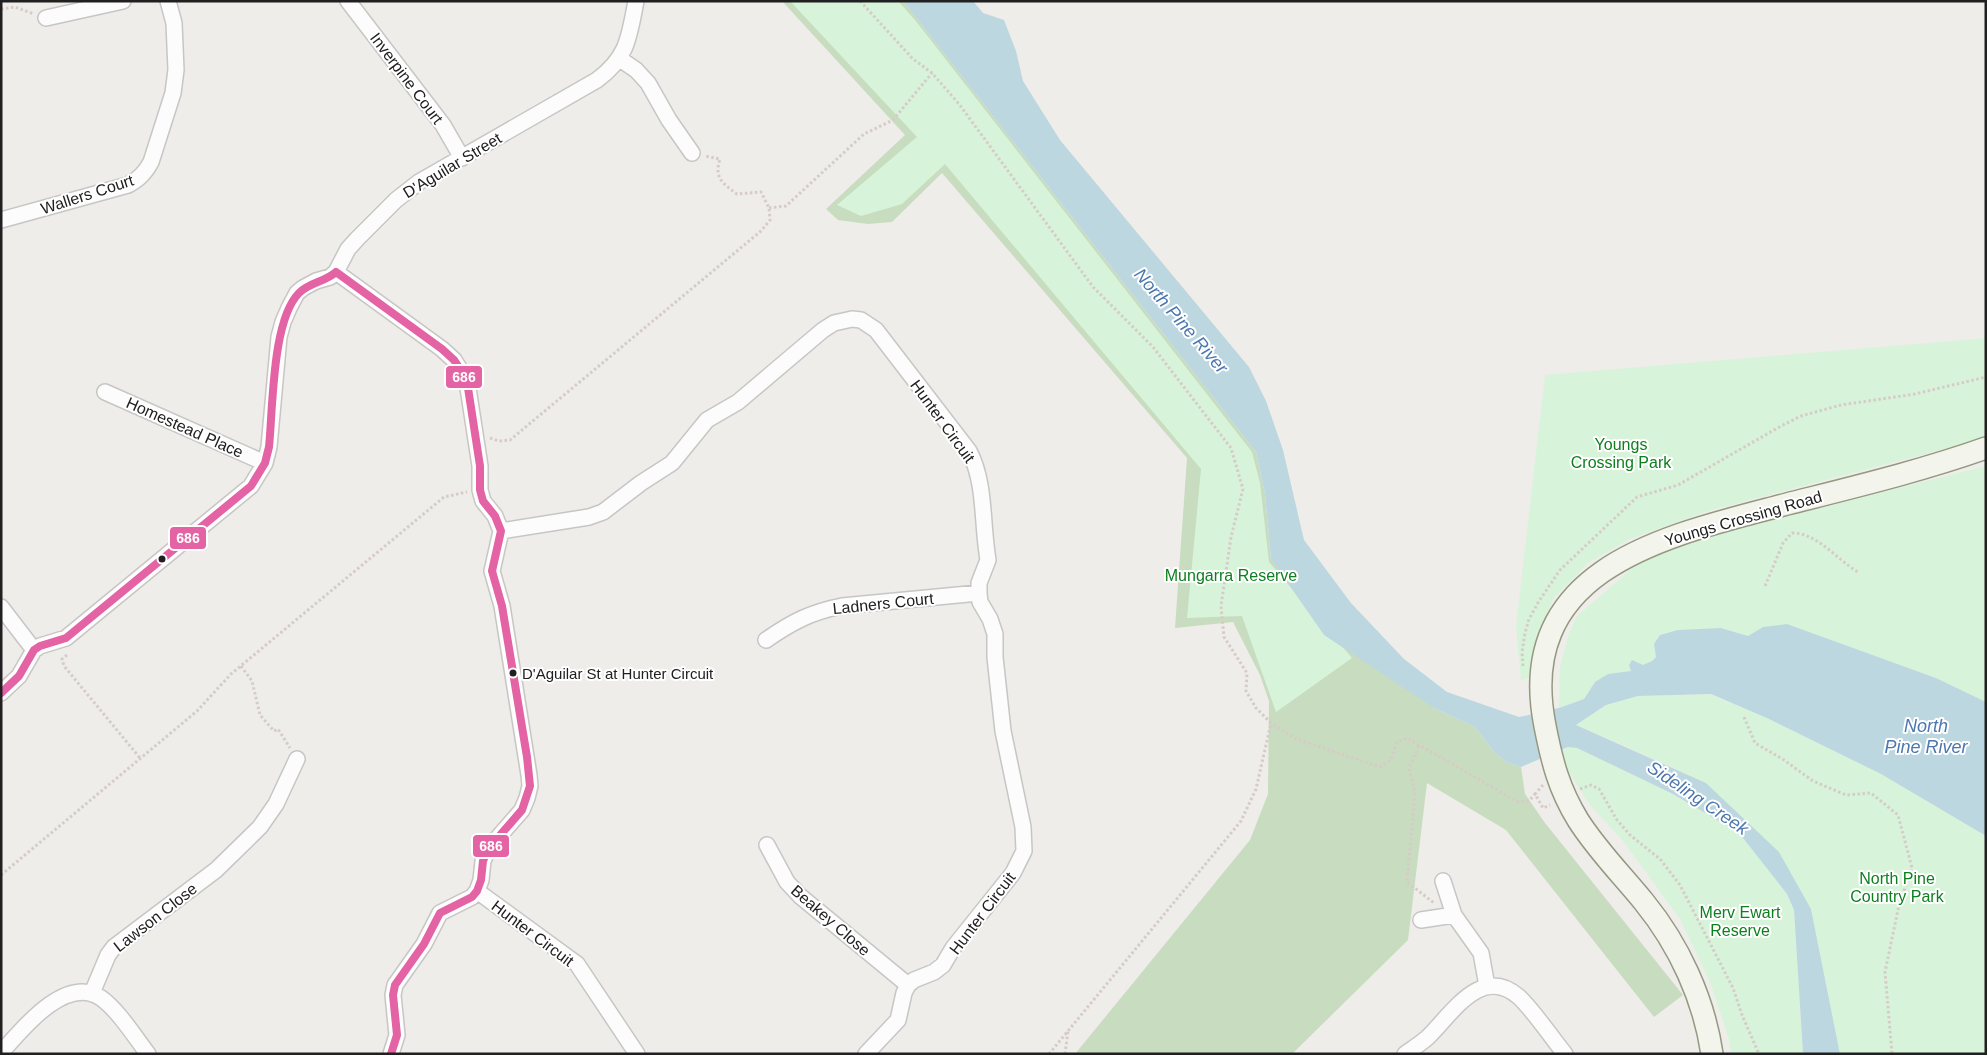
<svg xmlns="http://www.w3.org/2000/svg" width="1987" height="1055" viewBox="0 0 1987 1055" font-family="Arial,sans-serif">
<rect width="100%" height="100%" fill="#eeede9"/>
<path fill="#c8dcbf" d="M 782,1 L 903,1 L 1256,452 L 1265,494 L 1271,559 L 1434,708 L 1475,727 L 1493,751 L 1506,762 L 1521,767 L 1525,794 L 1545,823 L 1683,995 L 1654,1017 L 1506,830 L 1427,783 L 1408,940 L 1292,1054 L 1075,1054 L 1250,840 L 1268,794 L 1269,701 L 1260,675 L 1233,622 L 1175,628 L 1187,458 L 942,173 L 892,222 L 868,224 L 838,220 L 826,209 L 905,135 Z"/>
<path fill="#d7f4da" d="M 790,1 L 898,1 L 915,20 L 1252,452 L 1260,483 L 1269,562 L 1352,658 L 1276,712 L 1242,616 L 1187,618 L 1201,469 L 945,164 L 902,204 L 861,216 L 837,205 L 917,137 Z
M 1986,338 L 1986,438 L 1708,511 L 1630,539 L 1588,563 L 1554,598 L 1536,637 L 1530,678 L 1521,680 L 1516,626 L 1545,375 Z
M 1986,466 L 1986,702 L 1936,678 L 1823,637 L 1763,627 L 1748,636 L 1721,628 L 1656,657 L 1652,661 L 1631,671 L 1621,673 L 1595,682 L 1584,699 L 1559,708 L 1560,667 L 1569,633 L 1577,616 L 1634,567 L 1656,555 L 1707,537 Z
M 1709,694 L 1769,719 L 1881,774 L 1986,836 L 1986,1054 L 1840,1054 L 1811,909 L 1706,783 L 1625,746 L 1576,725 L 1606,705 L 1638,696 Z
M 1568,747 L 1577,748 L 1673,794 L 1739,833 L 1787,894 L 1794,910 L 1803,1054 L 1731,1054 L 1730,1042 L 1710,982 L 1680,919 L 1623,841 L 1590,805 L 1566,767 L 1561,752 Z"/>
<path fill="#bdd7e1" d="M 903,1 L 973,1 L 983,13 L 1004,20 L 1016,51 L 1023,81 L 1060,140 L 1249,367 L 1266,401 L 1283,450 L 1304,540 L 1351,603 L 1404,659 L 1447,692 L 1519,717 L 1559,708 L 1584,699 L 1595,682 L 1608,674 L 1631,671 L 1629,665 L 1632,660 L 1643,665 L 1652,661 L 1656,657 L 1654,644 L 1660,635 L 1678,630 L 1721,628 L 1748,636 L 1763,627 L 1787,624 L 1936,678 L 1986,702 L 1986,836 L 1881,774 L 1769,719 L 1711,694 L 1638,696 L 1606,705 L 1576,725 L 1706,783 L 1779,852 L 1811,909 L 1840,1054 L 1803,1054 L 1794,910 L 1787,894 L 1739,833 L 1673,794 L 1577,748 L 1568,747 L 1521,767 L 1506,762 L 1493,751 L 1475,727 L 1434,708 L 1324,635 L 1271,559 L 1265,494 L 1256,452 Z"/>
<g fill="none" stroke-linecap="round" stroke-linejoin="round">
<defs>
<path id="minor" d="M 348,1 L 443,125 L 462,158
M 46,18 L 123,1
M 620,59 L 636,70 L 648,83 L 669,120 L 692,153
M 1,220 L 128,185 C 139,179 145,173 151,162 L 173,93 L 176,70 L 174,23 L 168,1
M 336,272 L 442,349 L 454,360 L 463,374 L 468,388 L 480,466 L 480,490 L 483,501 L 495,516 L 501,531 L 492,571 L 502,606 L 529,775 L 530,786 L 527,798 L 522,810 L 488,849 L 483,861 L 481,880 L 477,891 L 472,897 L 440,913 L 424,944 L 395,985 L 393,995 L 397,1035 L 391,1054
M 105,392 L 265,463
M 501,531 L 589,517 L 603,512 L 641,483 L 672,463 L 707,420 L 738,402 L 823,330 L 834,323 L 852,319 L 861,320 L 876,330 L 969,451 C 985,481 982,519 987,553 L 988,560 L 979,583 L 979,593 L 980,602 L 990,619 L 995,634 L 995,657 L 1003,731 L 1023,827 L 1024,851 L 1013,873 L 953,948 L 943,965 L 934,972 L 914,980 L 908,985 L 904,993 L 898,1020 L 866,1054
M 1,607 L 34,650
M 766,640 C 792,622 811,612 842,606 L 979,593
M 1,693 L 19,676 L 34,650 L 40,646 L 66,638 L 251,486 L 265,463 L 269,447 L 279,337 L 283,322 L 289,308 L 297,293 L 303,288 L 316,281 L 330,277 L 336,272 L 348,249 L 357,239 L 396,200 L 419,182 L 597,80 C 628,57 629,37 636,1
M 767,845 L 787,882 L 800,896 L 908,985
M 477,891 L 577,964 L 637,1054
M 1454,915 L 1481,953 L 1487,986
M 1421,920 L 1454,915 L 1443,881
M 92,993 L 108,955 L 114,947 L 216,870 L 260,827 L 276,804 L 297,759
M 1,1053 C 22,1029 66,974 101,998 C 118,1010 135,1037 148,1054
M 1405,1054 C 1412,1049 1420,1044 1427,1038 C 1452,1014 1481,964 1519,997 C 1534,1011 1551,1037 1565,1054"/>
<path id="secondary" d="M 1712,1054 C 1704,999 1679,945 1644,902 C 1622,875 1597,850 1578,820 C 1559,789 1552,762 1545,726 C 1513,566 1670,535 1787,504 C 1854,487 1921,471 1986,448"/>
</defs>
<use href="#minor" stroke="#c7c6c5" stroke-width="18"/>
<use href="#secondary" stroke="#959881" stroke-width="24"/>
<path stroke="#d7cbc8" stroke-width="3" stroke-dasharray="2.5 2.5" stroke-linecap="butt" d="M 860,1 L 913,59 L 932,73 L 959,104 L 1093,287 L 1153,347 L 1231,448 L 1243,489 L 1231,537 L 1221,606 L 1224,637 L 1247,673 L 1246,691 L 1256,708 L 1271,723 L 1296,739 L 1380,767 L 1391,760 L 1397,742 L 1407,738 L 1518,802 L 1529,801 L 1535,794
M 1,9 L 15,7 L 34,14
M 769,208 L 786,206 L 864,134 L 893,120 L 932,73
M 490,438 L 499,441 L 510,440 L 761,231 L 770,220 L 769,208 L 761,192 L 737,194 C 722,183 714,178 720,159 L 705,156
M 1765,586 L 1783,543 L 1792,533 C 1818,533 1837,560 1858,572
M 67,655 L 62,659 L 64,666 L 140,758
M 241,666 L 252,681 L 260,715 L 274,731 L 278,729 L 290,748
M 1523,666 L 1522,652 L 1525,633 L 1529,619 L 1539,601 L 1560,570 L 1637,497 L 1678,485 L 1781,426 L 1801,416 L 1841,405 L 1915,394 L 1986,377
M 1744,717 L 1755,743 L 1784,760 L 1813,781 L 1846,795 L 1871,793 L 1898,815 L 1912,868 L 1899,905 L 1885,972 L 1892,1054
M 1419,746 L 1409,768 L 1415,794 L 1407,882 L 1434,903
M 1543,785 L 1535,794 L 1543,808 L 1550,805
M 1580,789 L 1591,785 L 1599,789 L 1617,820 L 1630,835 L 1660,859 L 1680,885 L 1733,988 L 1742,1015 L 1759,1054
M 1,875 L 197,711 L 231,674 L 444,497 L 467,492
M 1049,1054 L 1241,821 L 1256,789 L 1271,723
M 1065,1054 L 1068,1031"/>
<use href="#minor" stroke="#fcfcfc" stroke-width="15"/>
<use href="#secondary" stroke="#f3f4ec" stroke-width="21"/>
<defs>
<path id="bus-1" d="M 1,693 L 19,676 L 34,650 L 40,646 L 66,638 L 251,486 L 265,463 L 269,447 C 273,408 272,320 299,293 C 310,282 325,282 336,272 L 442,349 L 454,360 L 463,374 L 468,388 L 480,466 L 480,490 L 483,501 L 495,516 L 501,531 L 492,571 L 502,606 L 527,757 L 530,786 L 522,810 L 488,849 L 483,861 L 481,880 L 477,891 L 472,897 L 440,913 L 424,944 L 395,985 L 393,995 L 397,1035 L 391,1054"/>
</defs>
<use href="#bus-1" stroke="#fff" stroke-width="11"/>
<use href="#bus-1" stroke="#e463a4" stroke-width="8"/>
</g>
<g fill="#202020" stroke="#fff" stroke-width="2">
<circle cx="162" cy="559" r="4.5"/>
<circle cx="513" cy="673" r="4.5"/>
</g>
<g text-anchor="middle" stroke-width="4" stroke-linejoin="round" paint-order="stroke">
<g font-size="15" fill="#202020" stroke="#fff" text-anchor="start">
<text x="522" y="679">D'Aguilar St at Hunter Circuit</text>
</g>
<g font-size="16" fill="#202020" stroke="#fff">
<text transform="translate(407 78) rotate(53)" y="6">Inverpine Court</text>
<text transform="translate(452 165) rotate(-31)" y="6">D'Aguilar Street</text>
<text transform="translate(87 194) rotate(-18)" y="6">Wallers Court</text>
<text transform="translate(943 421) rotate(54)" y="6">Hunter Circuit</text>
<text transform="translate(185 427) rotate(24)" y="6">Homestead Place</text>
<text transform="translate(1743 518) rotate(-16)" y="6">Youngs Crossing Road</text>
<text transform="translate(883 603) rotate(-6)" y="6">Ladners Court</text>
<text transform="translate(982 913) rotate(-53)" y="6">Hunter Circuit</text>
<text transform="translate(155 917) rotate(-38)" y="6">Lawson Close</text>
<text transform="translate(831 920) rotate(41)" y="6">Beakey Close</text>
<text transform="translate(533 933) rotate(37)" y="6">Hunter Circuit</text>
</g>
<g font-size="16" fill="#0d7f1f" stroke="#fff">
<text x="1621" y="450">Youngs<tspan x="1621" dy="18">Crossing Park</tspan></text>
<text x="1231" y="581">Mungarra Reserve</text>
<text x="1897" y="884">North Pine<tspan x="1897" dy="18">Country Park</tspan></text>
<text x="1740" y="918">Merv Ewart<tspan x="1740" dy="18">Reserve</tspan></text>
</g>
<g font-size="18" font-style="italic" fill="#4d77af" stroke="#fff">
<text transform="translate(1181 321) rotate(49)" y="6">North Pine River</text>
<text x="1926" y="732">North<tspan x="1926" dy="21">Pine River</tspan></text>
<text transform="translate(1698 798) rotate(34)" y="6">Sideling Creek</text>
</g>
</g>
<g stroke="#fff" stroke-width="2">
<rect x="445" y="365" width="38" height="24" rx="5" fill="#e463a4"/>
<rect x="169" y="526" width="38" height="24" rx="5" fill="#e463a4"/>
<rect x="472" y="834" width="38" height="24" rx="5" fill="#e463a4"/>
</g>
<g font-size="14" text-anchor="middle" font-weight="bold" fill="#fff">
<text x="464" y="382">686</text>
<text x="188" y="543">686</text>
<text x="491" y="851">686</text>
</g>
<rect width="1987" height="1055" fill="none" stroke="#202020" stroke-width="5"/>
</svg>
